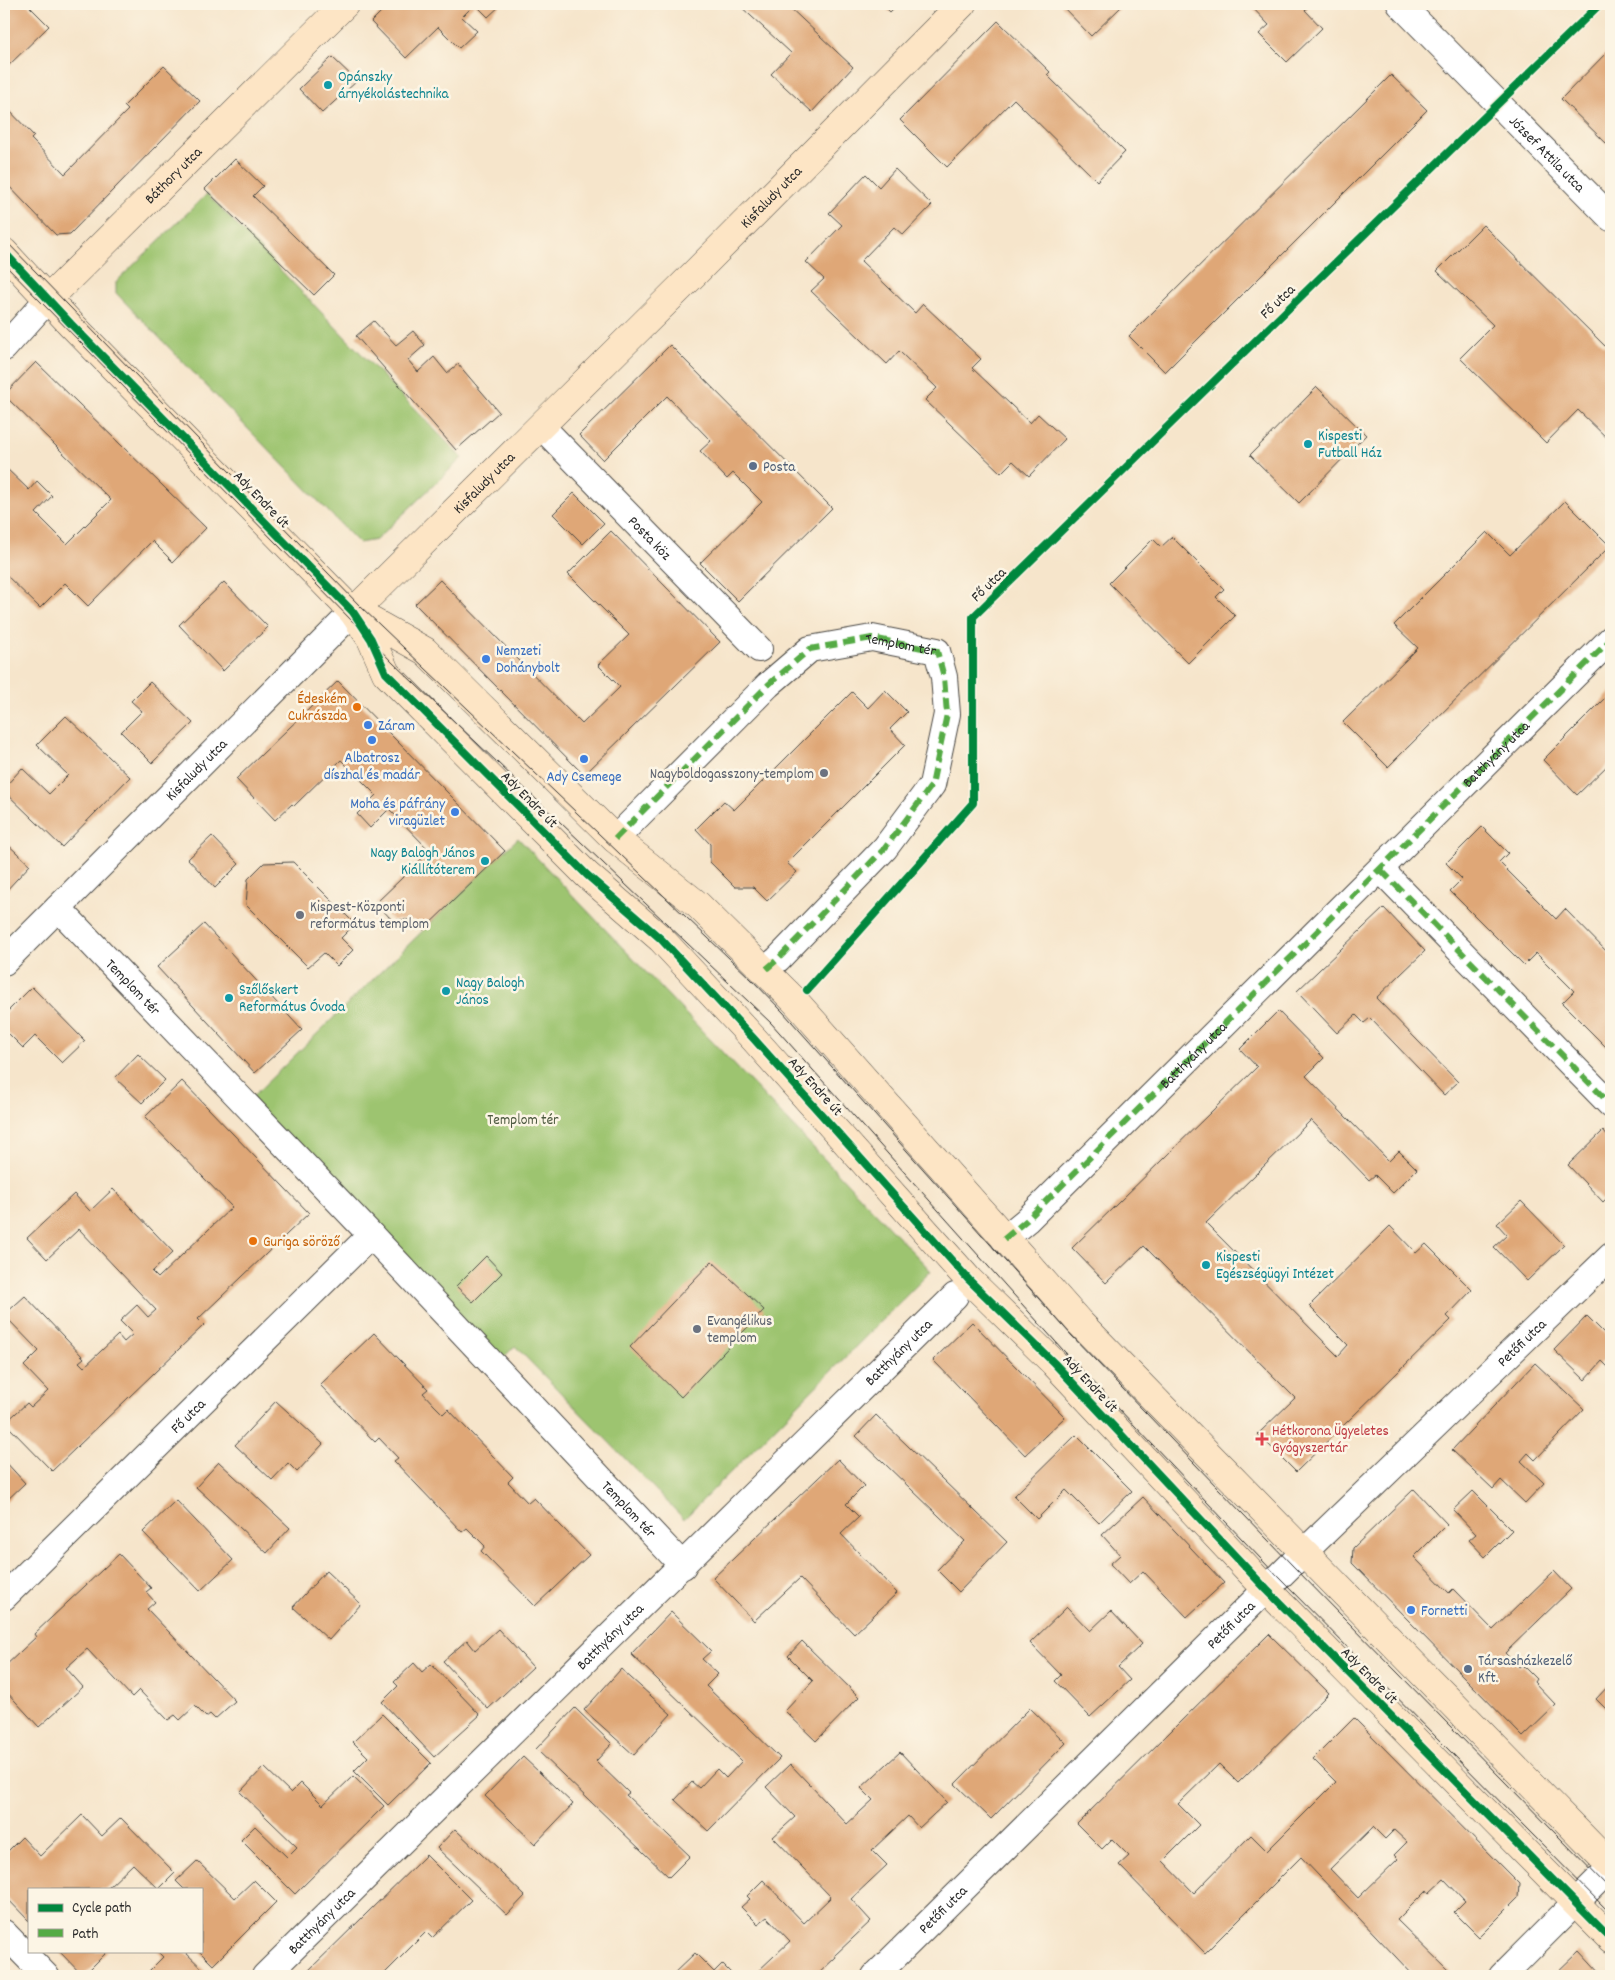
<svg xmlns="http://www.w3.org/2000/svg" width="1615" height="1980" viewBox="0 0 1615 1980" font-family="Dekko,sans-serif">
<rect width="100%" height="100%" fill="#fcf5e5"/>
<filter id="ink" filterUnits="userSpaceOnUse"><feTurbulence type="fractalNoise" baseFrequency=".02" numOctaves="2"/><feDisplacementMap in="SourceGraphic" scale="10" xChannelSelector="R" yChannelSelector="G"/><feConvolveMatrix kernelMatrix="1 2 1 2 8 2 1 2 1" color-interpolation-filters="sRGB"/></filter>
<filter id="wash" filterUnits="userSpaceOnUse"><feTurbulence type="fractalNoise" baseFrequency=".0096" numOctaves="4" result="noise"/><feDisplacementMap in="SourceGraphic" scale="20" xChannelSelector="R" yChannelSelector="G"/><feGaussianBlur stdDeviation="1.12" result="paint"/><feColorMatrix in="noise" values="0 0 0 0 0 0 0 0 0 0 0 0 0 0 0 0 0 1.4 0 .05"/><feComposite in="paint" operator="in"/></filter>
<g filter="url(#wash)">
<rect width="100%" height="100%" fill="#f6e5cb"/>
<path fill="#9dc470" stroke="#64784e" d="M 207,194 L 462,458 L 376,540 L 359,543 L 116,293 L 116,282 Z
M 518,838 L 931,1271 L 684,1519 L 515,1346 L 495,1366 L 245,1104 Z"/>
<g id="blocks">
<path fill="#dfa777" fill-rule="evenodd" d="M 4,4 L 27,4 L 49,26 L 4,70 Z
M 389,4 L 502,4 L 488,17 L 475,4 L 462,17 L 477,31 L 459,48 L 438,27 L 406,58 L 371,22 Z
M 738,4 L 786,4 L 853,67 L 812,112 L 771,74 L 791,53 Z
M 882,4 L 898,4 L 890,12 Z
M 1060,4 L 1118,4 L 1121,7 L 1091,36 Z
M 1249,4 L 1311,4 L 1305,10 L 1322,28 L 1287,62 L 1259,34 L 1269,25 Z
M 998,21 L 1050,72 L 1047,75 L 1125,152 L 1097,181 L 1014,99 L 947,167 L 900,120 Z
M 1611,48 L 1611,142 L 1608,145 L 1561,99 Z
M 332,57 L 357,81 L 322,113 L 299,89 Z
M 164,66 L 200,101 L 70,234 L 56,235 L 4,181 L 4,105 L 34,136 L 31,139 L 65,174 L 128,110 L 124,106 Z
M 1391,75 L 1427,110 L 1165,372 L 1129,336 Z
M 235,159 L 263,186 L 253,196 L 334,275 L 314,295 L 205,189 Z
M 895,169 L 932,205 L 903,235 L 894,227 L 861,261 L 915,313 L 923,304 L 981,359 L 972,368 L 1030,423 L 1038,414 L 1065,439 L 1029,476 L 1013,461 L 1001,473 L 925,400 L 937,388 L 899,351 L 887,364 L 811,291 L 824,279 L 806,262 L 842,225 L 829,213 L 866,174 L 879,187 Z
M 1483,225 L 1611,352 L 1611,442 L 1578,410 L 1546,443 L 1460,358 L 1493,325 L 1437,271 Z
M 374,321 L 396,345 L 413,331 L 425,345 L 408,360 L 418,372 L 434,357 L 447,373 L 458,364 L 499,412 L 456,450 L 356,336 Z
M 670,345 L 832,508 L 738,601 L 700,563 L 762,502 L 733,473 L 727,479 L 700,451 L 711,441 L 667,396 L 603,460 L 579,435 Z
M 36,362 L 206,528 L 173,562 L 152,541 L 88,606 L 65,583 L 40,608 L 4,573 L 4,466 L 29,490 L 37,481 L 52,496 L 36,513 L 67,544 L 111,500 L 4,395 Z
M 1317,387 L 1366,435 L 1299,503 L 1250,455 Z
M 574,493 L 604,523 L 583,544 L 553,514 Z
M 1565,501 L 1610,546 L 1388,767 L 1343,722 L 1418,648 L 1394,625 L 1487,532 L 1510,555 Z
M 611,531 L 720,642 L 584,775 L 415,604 L 440,580 L 582,724 L 620,687 L 598,665 L 629,635 L 568,574 Z
M 1172,537 L 1224,589 L 1216,597 L 1235,616 L 1188,663 L 1109,583 L 1153,539 L 1161,547 Z
M 224,582 L 268,627 L 223,671 L 179,625 Z
M 338,681 L 505,851 L 423,930 L 413,920 L 392,920 L 376,903 L 430,851 L 389,809 L 370,828 L 357,814 L 376,795 L 341,760 L 294,806 L 292,804 L 275,820 L 236,779 Z
M 150,682 L 193,723 L 152,763 L 121,732 L 142,711 L 131,701 Z
M 885,690 L 907,712 L 890,729 L 905,745 L 787,863 L 797,872 L 767,901 L 753,887 L 735,887 L 710,862 L 710,844 L 696,829 L 724,801 L 734,810 L 852,692 L 868,708 Z
M 1611,692 L 1611,762 L 1577,795 L 1543,760 Z
M 66,716 L 130,777 L 62,847 L 4,791 L 4,788 L 22,768 L 49,794 L 68,775 L 37,745 Z
M 1482,827 L 1508,853 L 1499,862 L 1556,919 L 1565,909 L 1611,956 L 1611,1052 L 1562,1003 L 1574,991 L 1536,953 L 1524,965 L 1450,891 L 1462,879 L 1446,863 Z
M 212,836 L 239,864 L 215,888 L 188,859 Z
M 4,841 L 30,865 L 4,893 Z
M 293,862 L 355,924 L 341,938 L 353,950 L 337,966 L 324,953 L 308,967 L 246,905 L 248,879 L 264,863 Z
M 1384,908 L 1425,951 L 1376,998 L 1458,1082 L 1444,1095 L 1370,1018 L 1364,1023 L 1356,1015 L 1337,1033 L 1297,991 Z
M 204,924 L 302,1030 L 255,1073 L 157,967 Z
M 32,987 L 85,1041 L 62,1063 L 35,1036 L 23,1048 L 4,1029 L 4,1015 Z
M 1278,1011 L 1324,1058 L 1306,1076 L 1389,1161 L 1399,1151 L 1417,1169 L 1393,1193 L 1375,1175 L 1369,1180 L 1311,1120 L 1206,1223 L 1338,1356 L 1348,1345 L 1309,1306 L 1390,1226 L 1416,1253 L 1426,1244 L 1472,1290 L 1447,1316 L 1451,1320 L 1296,1472 L 1258,1434 L 1295,1398 L 1144,1246 L 1106,1283 L 1072,1248 L 1257,1067 L 1240,1049 Z
M 138,1054 L 165,1080 L 142,1103 L 115,1078 Z
M 182,1081 L 309,1213 L 198,1319 L 204,1325 L 52,1471 L 5,1423 L 27,1403 L 31,1407 L 48,1391 L 24,1366 L 39,1351 L 4,1315 L 25,1296 L 84,1358 L 79,1362 L 84,1367 L 118,1335 L 124,1342 L 133,1334 L 120,1321 L 137,1305 L 148,1317 L 156,1310 L 79,1229 L 47,1259 L 27,1238 L 74,1194 L 90,1211 L 113,1189 L 173,1252 L 152,1272 L 158,1278 L 232,1207 L 145,1117 Z
M 1603,1131 L 1611,1140 L 1611,1194 L 1603,1202 L 1568,1165 Z
M 1521,1201 L 1564,1245 L 1527,1281 L 1494,1247 L 1507,1235 L 1497,1224 Z
M 486,1256 L 502,1273 L 473,1302 L 456,1286 Z
M 712,1261 L 764,1310 L 681,1397 L 630,1347 Z
M 1587,1316 L 1611,1340 L 1611,1370 L 1602,1361 L 1585,1380 L 1554,1350 Z
M 972,1322 L 1065,1417 L 1025,1455 L 933,1360 Z
M 374,1333 L 428,1389 L 423,1393 L 434,1405 L 443,1414 L 448,1409 L 513,1477 L 508,1482 L 528,1503 L 534,1498 L 589,1555 L 535,1606 L 481,1551 L 485,1546 L 467,1528 L 462,1532 L 394,1461 L 398,1458 L 379,1438 L 375,1442 L 320,1385 Z
M 1535,1363 L 1584,1409 L 1535,1460 L 1528,1453 L 1521,1461 L 1544,1483 L 1525,1503 L 1501,1480 L 1493,1489 L 1452,1450 Z
M 276,1401 L 323,1444 L 297,1472 L 288,1463 L 272,1480 L 235,1445 Z
M 876,1415 L 1007,1542 L 959,1592 L 937,1570 L 965,1541 L 856,1436 Z
M 1076,1435 L 1132,1491 L 1099,1523 L 1066,1490 L 1037,1519 L 1014,1496 Z
M 838,1459 L 864,1486 L 846,1504 L 859,1517 L 841,1534 L 897,1593 L 854,1634 L 800,1578 L 754,1621 L 713,1578 Z
M 4,1460 L 25,1483 L 4,1503 Z
M 219,1462 L 290,1528 L 267,1553 L 196,1487 Z
M 1414,1489 L 1447,1524 L 1414,1557 L 1449,1593 L 1453,1589 L 1493,1630 L 1554,1571 L 1571,1589 L 1505,1653 L 1519,1667 L 1522,1665 L 1536,1679 L 1534,1682 L 1556,1705 L 1523,1737 L 1352,1563 L 1353,1548 Z
M 1473,1491 L 1512,1530 L 1485,1557 L 1469,1540 L 1476,1534 L 1453,1510 Z
M 1143,1497 L 1224,1583 L 1187,1617 L 1143,1571 L 1129,1584 L 1110,1564 L 1120,1555 L 1102,1535 Z
M 176,1500 L 233,1560 L 200,1591 L 143,1532 Z
M 119,1554 L 151,1588 L 146,1592 L 155,1602 L 147,1609 L 235,1701 L 215,1719 L 210,1714 L 206,1717 L 195,1706 L 180,1720 L 175,1715 L 168,1720 L 139,1690 L 132,1697 L 87,1649 L 66,1668 L 83,1687 L 39,1727 L 4,1689 L 4,1667 L 36,1637 L 34,1634 Z
M 326,1571 L 361,1604 L 329,1640 L 293,1607 Z
M 1067,1607 L 1090,1631 L 1111,1611 L 1142,1644 L 1118,1667 L 1130,1680 L 1090,1717 L 1055,1681 L 1061,1675 L 1030,1643 Z
M 671,1612 L 711,1651 L 702,1659 L 718,1674 L 706,1686 L 780,1758 L 708,1831 L 675,1800 L 692,1782 L 699,1788 L 717,1769 L 726,1778 L 742,1761 L 631,1654 Z
M 498,1629 L 533,1667 L 488,1709 L 443,1661 L 467,1640 L 475,1650 Z
M 1269,1634 L 1329,1693 L 1238,1783 L 1219,1764 L 1178,1804 L 1199,1825 L 1163,1861 L 1194,1893 L 1251,1835 L 1267,1851 L 1336,1782 L 1313,1759 L 1354,1718 L 1519,1884 L 1518,1898 L 1479,1937 L 1454,1912 L 1465,1901 L 1444,1879 L 1429,1893 L 1427,1890 L 1397,1920 L 1449,1971 L 1444,1976 L 1414,1976 L 1301,1857 L 1205,1953 L 1119,1865 L 1129,1856 L 1112,1839 L 1102,1849 L 1077,1824 ZM 1373,1827 L 1385,1839 L 1394,1830 L 1407,1842 L 1394,1855 L 1398,1859 L 1358,1898 L 1330,1869 Z
M 802,1641 L 859,1697 L 816,1741 L 785,1711 L 813,1681 L 788,1656 Z
M 414,1663 L 422,1672 L 431,1664 L 480,1715 L 434,1757 L 382,1702 L 398,1686 L 394,1682 Z
M 621,1669 L 671,1714 L 634,1755 L 584,1710 Z
M 1611,1683 L 1611,1714 L 1596,1699 Z
M 575,1708 L 612,1744 L 596,1761 L 629,1793 L 626,1795 L 690,1856 L 669,1877 L 536,1749 Z
M 1030,1708 L 1066,1743 L 991,1819 L 955,1784 Z
M 382,1714 L 431,1763 L 388,1805 L 354,1771 L 368,1757 L 353,1742 Z
M 900,1752 L 947,1802 L 919,1828 L 908,1816 L 872,1850 L 887,1865 L 851,1899 L 871,1921 L 835,1955 L 836,1957 L 816,1976 L 761,1976 L 757,1972 L 790,1941 L 767,1917 L 758,1924 L 741,1907 L 750,1899 L 747,1896 L 763,1880 L 804,1923 L 831,1897 L 773,1837 L 795,1817 L 766,1787 L 790,1764 L 847,1824 L 873,1800 L 861,1788 Z
M 523,1757 L 573,1804 L 535,1844 L 485,1796 Z
M 264,1767 L 291,1793 L 301,1783 L 323,1805 L 353,1776 L 384,1806 L 295,1894 L 241,1840 L 255,1826 L 287,1857 L 297,1847 L 240,1792 Z
M 82,1815 L 102,1836 L 121,1818 L 175,1873 L 159,1889 L 133,1864 L 107,1889 L 29,1889 L 29,1921 L 4,1895 L 4,1855 L 22,1837 L 40,1856 Z
M 455,1829 L 525,1896 L 507,1915 L 437,1848 Z
M 426,1855 L 471,1900 L 432,1938 L 426,1932 L 382,1976 L 303,1976 Z
M 197,1861 L 235,1898 L 254,1880 L 276,1902 L 213,1965 L 199,1951 L 201,1951 L 201,1889 L 184,1889 L 176,1881 Z
M 59,1951 L 108,1951 L 83,1976 Z
M 157,1951 L 184,1951 L 210,1976 L 144,1976 L 163,1957 Z
M 1579,1951 L 1602,1976 L 1553,1976 Z
M 695,1953 L 714,1972 L 722,1964 L 734,1976 L 671,1976 Z"/>
</g>
</g>
<g filter="url(#ink)">
<use href="#blocks" fill-opacity="0" stroke="#494743" stroke-width="1"/>
<g fill="none" stroke-linecap="round" stroke-linejoin="round">
<defs>
<g id="street">
<path id="s1" d="M 1400,4 L 1611,218"/>
<path d="M 4,348 L 48,299"/>
<path id="s2" d="M 541,426 L 759,649"/>
<path id="s3" d="M 615,839 L 768,685 L 810,649 L 872,638 L 937,651 L 944,677 L 947,714 L 932,785 L 885,848 L 778,959 L 764,971"/>
<path d="M 1381,870 L 1611,1105"/>
<path id="s4" d="M 58,908 L 371,1235 L 683,1566"/>
<path id="s5" d="M 4,962 L 353,612"/>
<path id="s6" d="M 1004,1239 L 1027,1220 L 1611,639"/>
<path id="s7" d="M 4,1597 L 371,1235"/>
<path d="M 4,1933 L 46,1976"/>
<path id="s8" d="M 265,1976 L 955,1296"/>
<path id="s9" d="M 875,1976 L 1304,1552 L 1611,1256"/>
<path d="M 1502,1976 L 1611,1867"/>
</g>
<g id="secondary">
<path d="M 4,252 L 71,324 L 353,612 L 371,639 L 386,673 L 587,875 L 661,939 L 754,1039 L 969,1280 L 1054,1363 L 1267,1590 L 1611,1939"/>
<path id="s10" d="M 48,299 L 345,4"/>
<path id="s11" d="M 353,612 L 697,271 L 962,4"/>
<path d="M 355,612 L 425,651 L 615,839 L 698,905 L 795,1001 L 1080,1323 L 1611,1866"/>
</g>
</defs>
<use href="#street" stroke="#494743" stroke-width="28"/>
<use href="#secondary" stroke="#494743" stroke-width="29"/>
<use href="#street" stroke="#fff" stroke-width="26"/>
<use href="#secondary" stroke="#fde5c5" stroke-width="28"/>
<path stroke="#2b2b2b" stroke-width="1" d="M 4,239 L 360,606 L 751,979 L 783,1012 L 1072,1336 L 1292,1565 L 1611,1890
M 4,264 L 393,663 L 771,1023 L 1063,1350 L 1279,1578 L 1611,1914"/>
<path stroke="#54ab44" stroke-width="6" stroke-dasharray="12 6" stroke-linecap="butt" d="M 615,839 L 768,685 L 810,649 L 872,638 L 937,651 L 944,677 L 947,714 L 932,785 L 885,848 L 778,959 L 764,971
M 1381,870 L 1611,1105
M 1004,1239 L 1027,1220 L 1611,639"/>
<defs>
<path id="cycleway" d="M 4,252 L 71,324 L 353,612 L 371,639 L 386,673 L 587,875 L 661,939 L 754,1039 L 969,1280 L 1054,1363 L 1267,1590 L 1611,1939
M 807,990 L 973,803 L 973,617 L 1600,4"/>
</defs>
<use href="#cycleway" stroke="#fcf5e5" stroke-width="11"/>
<use href="#cycleway" stroke="#00873e" stroke-width="8"/>
</g>
</g>
<g fill="#0f9aa8" stroke="#fcf5e5" stroke-width="2">
<circle cx="328" cy="85" r="5"/>
<circle cx="1308" cy="444" r="5"/>
<circle cx="485" cy="861" r="5"/>
<circle cx="446" cy="991" r="5"/>
<circle cx="229" cy="998" r="5"/>
<circle cx="1206" cy="1265" r="5"/>
</g>
<g fill="#5c6f8a" stroke="#fcf5e5" stroke-width="2">
<circle cx="753" cy="466" r="5"/>
<circle cx="1468" cy="1669" r="5"/>
</g>
<g fill="#3f7fe0" stroke="#fcf5e5" stroke-width="2">
<circle cx="486" cy="659" r="5"/>
<circle cx="368" cy="725" r="5"/>
<circle cx="372" cy="740" r="5"/>
<circle cx="584" cy="759" r="5"/>
<circle cx="455" cy="812" r="5"/>
<circle cx="1411" cy="1610" r="5"/>
</g>
<g fill="#e8710a" stroke="#fcf5e5" stroke-width="2">
<circle cx="357" cy="707" r="5"/>
<circle cx="253" cy="1241" r="5"/>
</g>
<g fill="#6b7280" stroke="#fcf5e5" stroke-width="2">
<circle cx="824" cy="773" r="5"/>
<circle cx="300" cy="915" r="5"/>
<circle cx="697" cy="1329" r="5"/>
</g>
<path fill="#e0444e" stroke="#fcf5e5" stroke-width="2" d="M1259.5 1431.5h5v5h5v5h-5v5h-5v-5h-5v-5h5z"/>
<g text-anchor="middle" stroke-width="5" stroke-linejoin="round" paint-order="stroke">
<g font-size="15" fill="#0d838f" stroke="#fcf5e5" text-anchor="start">
<text x="338" y="81">Opánszky<tspan x="338" dy="17">árnyékolástechnika</tspan></text>
<text x="1318" y="440">Kispesti<tspan x="1318" dy="17">Futball Ház</tspan></text>
<text x="475" y="857" text-anchor="end">Nagy Balogh János<tspan x="475" dy="17">Kiállítóterem</tspan></text>
<text x="456" y="987">Nagy Balogh<tspan x="456" dy="17">János</tspan></text>
<text x="239" y="994">Szőlőskert<tspan x="239" dy="17">Református Óvoda</tspan></text>
<text x="1216" y="1261">Kispesti<tspan x="1216" dy="17">Egészségügyi Intézet</tspan></text>
</g>
<g font-size="15" fill="#2b2b2b" stroke="#fcf5e5">
<text dy="5" stroke="none"><textPath href="#s1" startOffset="210">József Attila utca</textPath></text>
<text dy="5" stroke="none"><textPath href="#s10" startOffset="176">Báthory utca</textPath></text>
<text dy="5" stroke="none"><textPath href="#s11" startOffset="589">Kisfaludy utca</textPath></text>
<text transform="translate(1277 301) rotate(-44)" y="5">Fő utca</text>
<text dy="5" stroke="none"><textPath href="#s11" startOffset="184">Kisfaludy utca</textPath></text>
<text transform="translate(262 499) rotate(46)" y="5">Ady Endre út</text>
<text dy="5" stroke="none"><textPath href="#s2" startOffset="156">Posta köz</textPath></text>
<text transform="translate(988 584) rotate(-44)" y="5">Fő utca</text>
<text dy="5" stroke="none"><textPath href="#s3" startOffset="365">Templom tér</textPath></text>
<text dy="5" stroke="none"><textPath href="#s6" startOffset="691">Batthyány utca</textPath></text>
<text dy="5" stroke="none"><textPath href="#s5" startOffset="272">Kisfaludy utca</textPath></text>
<text transform="translate(530 799) rotate(45)" y="5">Ady Endre út</text>
<text dy="5" stroke="none"><textPath href="#s4" startOffset="109">Templom tér</textPath></text>
<text dy="5" stroke="none"><textPath href="#s6" startOffset="264">Batthyány utca</textPath></text>
<text transform="translate(816 1086) rotate(48)" y="5">Ady Endre út</text>
<text dy="5" stroke="none"><textPath href="#s9" startOffset="905">Petőfi utca</textPath></text>
<text dy="5" stroke="none"><textPath href="#s8" startOffset="889">Batthyány utca</textPath></text>
<text transform="translate(1091 1383) rotate(47)" y="5">Ady Endre út</text>
<text dy="5" stroke="none"><textPath href="#s7" startOffset="258">Fő utca</textPath></text>
<text dy="5" stroke="none"><textPath href="#s4" startOffset="829">Templom tér</textPath></text>
<text dy="5" stroke="none"><textPath href="#s9" startOffset="500">Petőfi utca</textPath></text>
<text dy="5" stroke="none"><textPath href="#s8" startOffset="484">Batthyány utca</textPath></text>
<text transform="translate(1370 1675) rotate(45)" y="5">Ady Endre út</text>
<text dy="5" stroke="none"><textPath href="#s9" startOffset="95">Petőfi utca</textPath></text>
<text dy="5" stroke="none"><textPath href="#s8" startOffset="79">Batthyány utca</textPath></text>
</g>
<g font-size="15" fill="#4e5e75" stroke="#fcf5e5" text-anchor="start">
<text x="763" y="471">Posta</text>
<text x="1478" y="1665">Társasházkezelő<tspan x="1478" dy="17">Kft.</tspan></text>
</g>
<g font-size="15" fill="#366cbe" stroke="#fcf5e5" text-anchor="start">
<text x="496" y="655">Nemzeti<tspan x="496" dy="17">Dohánybolt</tspan></text>
<text x="378" y="730">Záram</text>
<text x="372" y="762" text-anchor="middle">Albatrosz<tspan x="372" dy="17">díszhal és madár</tspan></text>
<text x="584" y="781" text-anchor="middle">Ady Csemege</text>
<text x="445" y="808" text-anchor="end">Moha és páfrány<tspan x="445" dy="17">viragüzlet</tspan></text>
<text x="1421" y="1615">Fornetti</text>
</g>
<g font-size="15" fill="#c56008" stroke="#fcf5e5" text-anchor="end">
<text x="347" y="703">Édeském<tspan x="347" dy="17">Cukrászda</tspan></text>
<text x="263" y="1246" text-anchor="start">Guriga söröző</text>
</g>
<g font-size="15" fill="#5b616d" stroke="#fcf5e5" text-anchor="start">
<text x="814" y="778" text-anchor="end">Nagyboldogasszony-templom</text>
<text x="310" y="911">Kispest-Központi<tspan x="310" dy="17">református templom</tspan></text>
<text x="707" y="1325">Evangélikus<tspan x="707" dy="17">templom</tspan></text>
</g>
<g font-size="15" fill="#4d5940" stroke="#fcf5e5">
<text x="523" y="1124">Templom tér</text>
</g>
<g font-size="15" fill="#be3a42" stroke="#fcf5e5" text-anchor="start">
<text x="1272" y="1435">Hétkorona Ügyeletes<tspan x="1272" dy="17">Gyógyszertár</tspan></text>
</g>
</g>
<rect width="1615" height="1980" fill="none" stroke="#fcf5e5" stroke-width="20"/>
<rect x="28" y="1888" width="175" height="65" fill="#fcf5e5" stroke="#a8a49b"/>
<rect x="38" y="1904" width="25" height="8" fill="#00873e" stroke="#a8a49b"/>
<text x="72" y="1912" font-size="15" fill="#2b2b2b">Cycle path</text>
<rect x="38" y="1929" width="25" height="8" fill="#54ab44" stroke="#a8a49b"/>
<text x="72" y="1938" font-size="15" fill="#2b2b2b">Path</text>
</svg>
